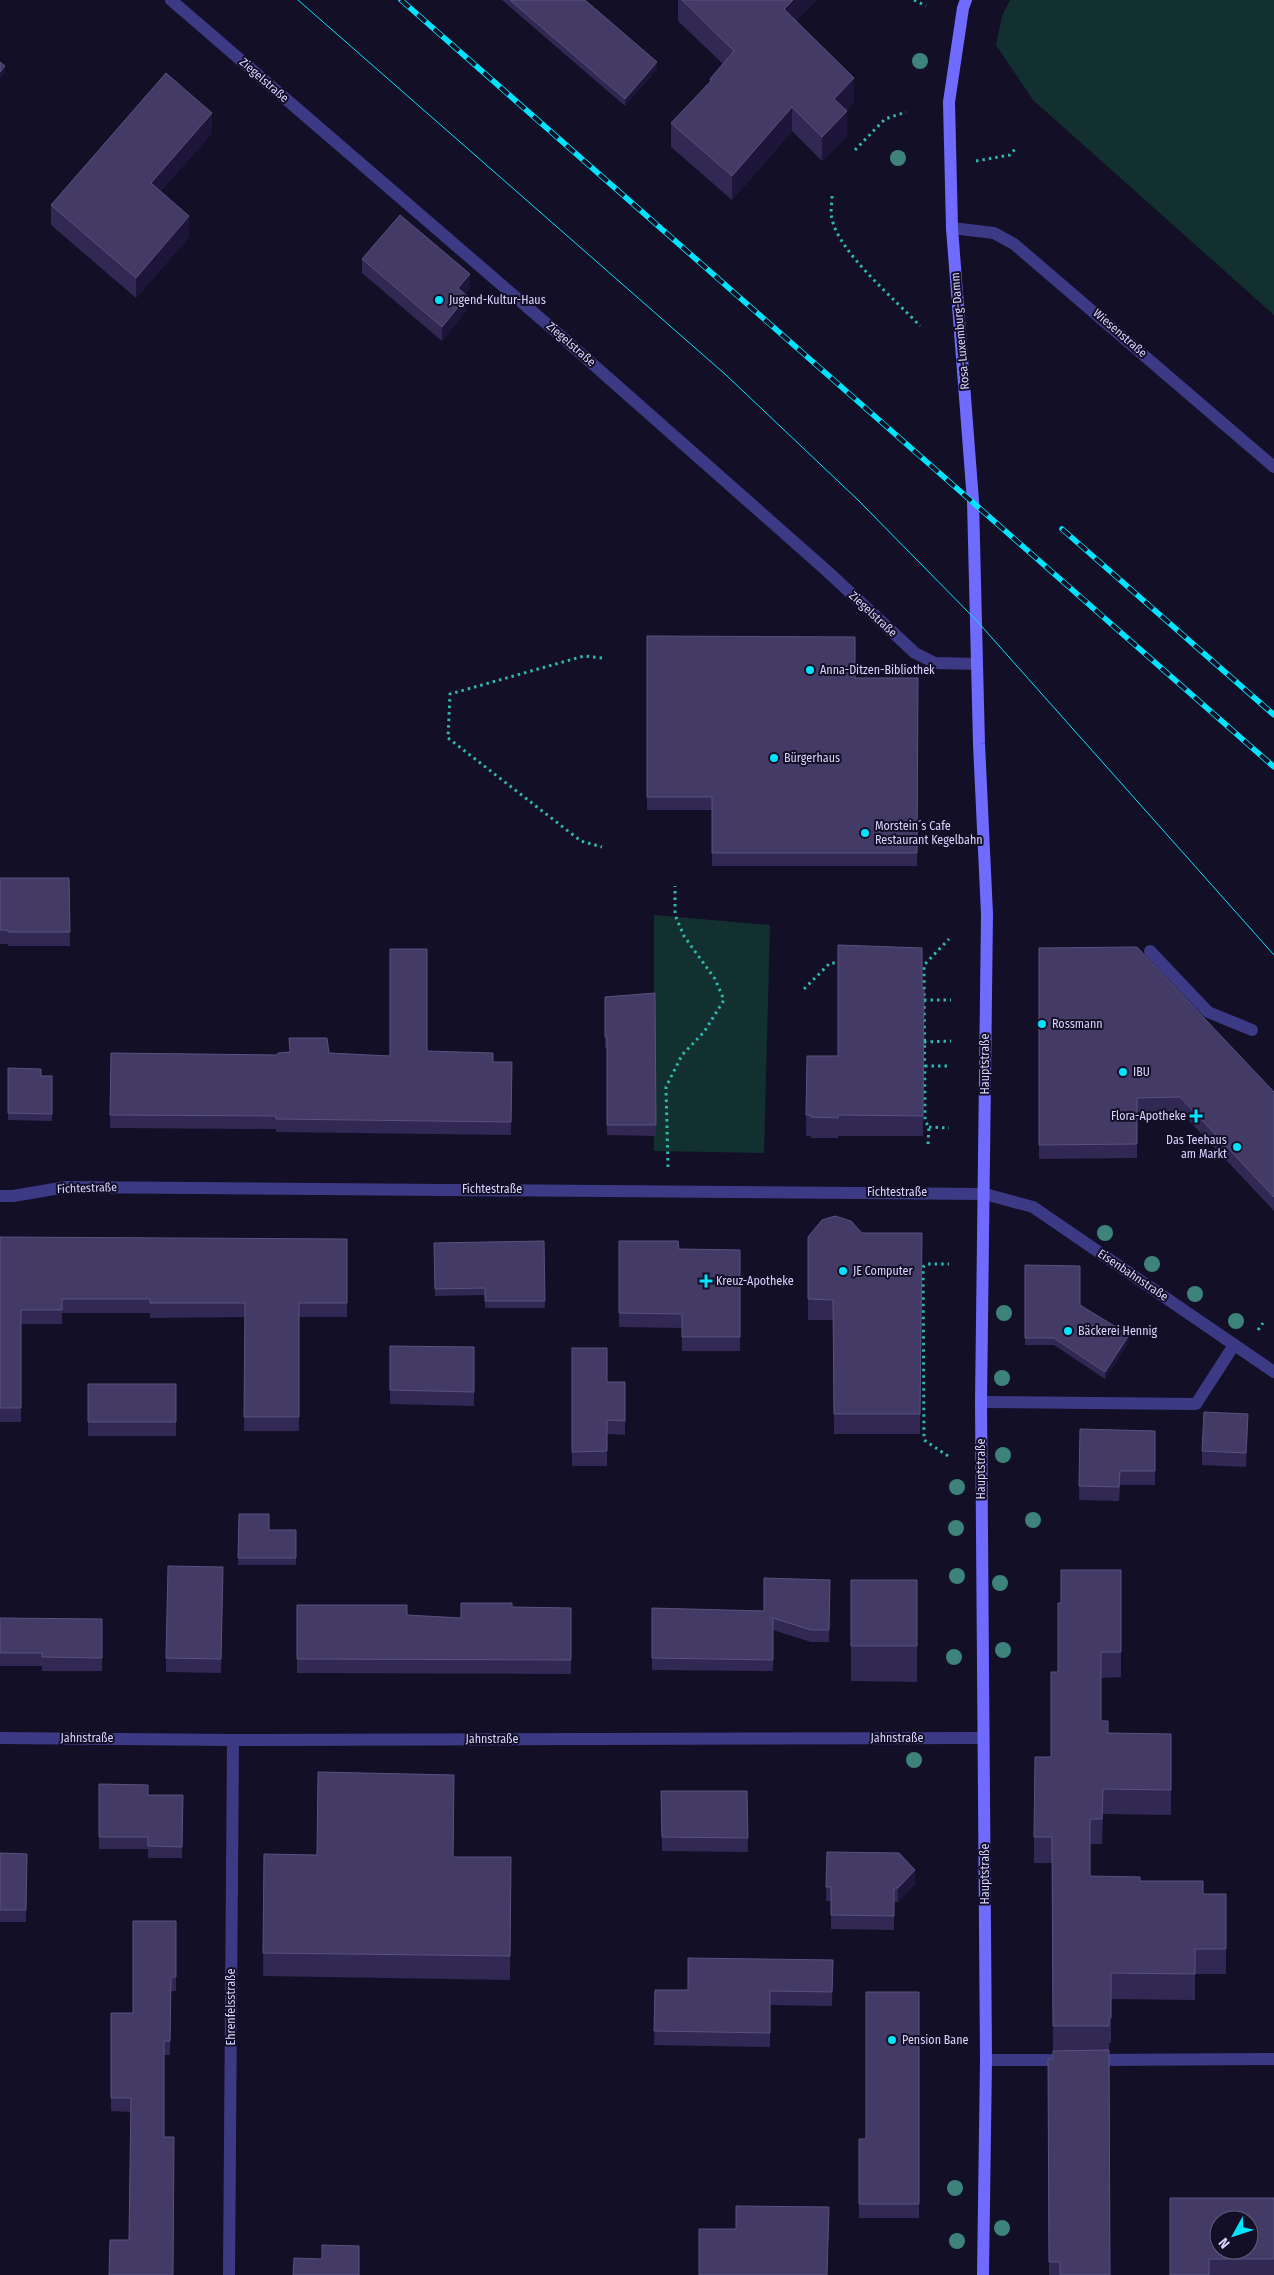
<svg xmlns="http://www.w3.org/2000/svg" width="1274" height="2275" viewBox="0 0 1274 2275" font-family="'Fira Sans Condensed',sans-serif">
<rect width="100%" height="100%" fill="#130f26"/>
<path fill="#12302f" d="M 1010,0 L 1274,0 L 1274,315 L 1033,100 L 996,45 L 1002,16 Z
M 654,915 L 770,925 L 764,1153 L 654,1151 Z"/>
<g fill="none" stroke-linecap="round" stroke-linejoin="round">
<path stroke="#2fb8b0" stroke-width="3" stroke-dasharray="2.5 4" stroke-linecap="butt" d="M 914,0 L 926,6
M 855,150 L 885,119 L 906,112
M 976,161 L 1010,155 L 1017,147
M 832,196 C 832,204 830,212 832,219 C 839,253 896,300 920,326
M 602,658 L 584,656 L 450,694 L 448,738 L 581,841 L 602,847
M 804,989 L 830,963 L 841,963
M 924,1000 L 951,1000
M 924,1042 L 951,1041
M 925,1066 L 951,1066
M 929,1127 L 949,1128
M 928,1144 L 929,1127 L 925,1121 L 924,965 L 949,939
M 668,1167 L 666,1087 L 682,1055 L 704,1032 L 724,1000 L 715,979 L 684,936 L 675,915 L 675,886
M 1258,1330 L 1263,1323
M 948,1456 L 924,1440 L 923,1267 L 927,1264 L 949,1264"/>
<path stroke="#3d3a85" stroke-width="12" d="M 1150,951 L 1208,1012 L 1252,1030
M 981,1402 L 1196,1404 L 1234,1345
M 986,2060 L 1064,2060
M 1092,2060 L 1274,2059"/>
<path stroke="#3d3a85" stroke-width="12" d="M 171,0 L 562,337 L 827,571 L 915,653 L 935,663 L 977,664
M 952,228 L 994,233 L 1014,244 L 1274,467
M 0,1196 L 13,1196 L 66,1187 L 985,1194 L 1033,1207 L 1274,1372
M 0,1738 L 233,1740 L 983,1738
M 229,2275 L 233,1740"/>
<path stroke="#6f6bff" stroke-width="12" d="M 966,0 L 963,8 L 949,102 L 952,228 L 973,501 L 979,744 L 987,914 L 981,1402 L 986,2060 L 983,2275"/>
<path stroke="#00e5ff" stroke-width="1" d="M 298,0 L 726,375 L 858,500 L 976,620 L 1274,955"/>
<defs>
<path id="rail" d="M 401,0 L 1274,767
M 1062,529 L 1274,715"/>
</defs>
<use href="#rail" stroke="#00e5ff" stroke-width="5.5"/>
<use href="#rail" stroke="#130f26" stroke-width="4" stroke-dasharray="11" stroke-linecap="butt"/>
</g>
<g fill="#3d827b">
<circle cx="920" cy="61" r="8"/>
<circle cx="898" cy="158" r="8"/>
<circle cx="1105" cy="1233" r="8"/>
<circle cx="1152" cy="1264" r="8"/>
<circle cx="1195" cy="1294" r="8"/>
<circle cx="1004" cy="1313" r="8"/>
<circle cx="1236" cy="1321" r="8"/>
<circle cx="1002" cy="1378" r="8"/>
<circle cx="1003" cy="1455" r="8"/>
<circle cx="957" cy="1487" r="8"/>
<circle cx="1033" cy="1520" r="8"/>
<circle cx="956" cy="1528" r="8"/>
<circle cx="957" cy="1576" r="8"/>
<circle cx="1000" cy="1583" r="8"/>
<circle cx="1003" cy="1650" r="8"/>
<circle cx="954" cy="1657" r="8"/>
<circle cx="914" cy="1760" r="8"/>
<circle cx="955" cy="2188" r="8"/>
<circle cx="1002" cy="2228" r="8"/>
<circle cx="957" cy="2241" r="8"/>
</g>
<path fill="#312854" d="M 502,0 L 585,0 L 657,69 L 625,106 Z
M 678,0 L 816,0 L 796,21 L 854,102 L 846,111 L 847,136 L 822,161 L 792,131 L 732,200 L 671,147 L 671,123 L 710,83 L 710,79 L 723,64 L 678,21 Z
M 212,133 L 161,191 L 189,237 L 136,298 L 51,225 L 51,205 Z
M 362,259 L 470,288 L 465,294 L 467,310 L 442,341 L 362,273 Z
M 647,636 L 855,678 L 918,678 L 917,866 L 712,866 L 712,810 L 647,810 Z
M 0,878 L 69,878 L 70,946 L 8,946 L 8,944 L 0,944 Z
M 1039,948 L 1274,1092 L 1274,1211 L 1180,1111 L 1137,1112 L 1137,1158 L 1039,1159 Z
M 922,989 L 924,989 L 923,1136 L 838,1136 L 838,1138 L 811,1138 L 811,1136 L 806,1136 L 807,1056 L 838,1056 Z
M 655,993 L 656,1136 L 607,1135 L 607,1048 L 605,1048 L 605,997 Z
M 427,1051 L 493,1062 L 512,1062 L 511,1135 L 276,1132 L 276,1129 L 110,1128 L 111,1053 L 277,1055 L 289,1052 L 329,1053 L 390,1056 Z
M 8,1068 L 41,1076 L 52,1076 L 52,1121 L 8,1120 Z
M 862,1233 L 922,1233 L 920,1434 L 834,1434 L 833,1320 L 808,1320 L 808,1237 Z
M 0,1237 L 347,1239 L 347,1317 L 299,1317 L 299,1431 L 244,1431 L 245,1317 L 150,1318 L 150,1313 L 62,1313 L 62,1324 L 21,1324 L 21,1422 L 0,1422 Z
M 544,1241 L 545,1308 L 485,1308 L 485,1295 L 435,1296 L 434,1243 Z
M 619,1241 L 679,1249 L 740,1250 L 740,1351 L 682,1351 L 682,1328 L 619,1327 Z
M 1025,1265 L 1080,1305 L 1129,1342 L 1105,1379 L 1054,1345 L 1025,1345 Z
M 390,1346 L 474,1347 L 474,1406 L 390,1404 Z
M 572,1348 L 607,1382 L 625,1382 L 625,1435 L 607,1434 L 607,1466 L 572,1466 Z
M 88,1384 L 176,1384 L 176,1436 L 88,1436 Z
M 1248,1428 L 1246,1467 L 1202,1465 L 1202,1451 Z
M 1080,1429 L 1155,1431 L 1155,1485 L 1120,1485 L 1119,1501 L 1079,1500 Z
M 239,1514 L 269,1530 L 296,1530 L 296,1565 L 238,1565 Z
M 223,1567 L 221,1673 L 166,1672 L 166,1658 Z
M 1121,1570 L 1121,1677 L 1101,1678 L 1101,1721 L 1108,1733 L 1171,1734 L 1171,1815 L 1103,1814 L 1102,1844 L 1090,1844 L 1090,1876 L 1140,1881 L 1203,1894 L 1226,1894 L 1226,1974 L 1195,1974 L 1195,2000 L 1111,1999 L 1111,2043 L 1109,2043 L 1110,2275 L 1049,2275 L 1048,2059 L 1053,2059 L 1052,1863 L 1034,1863 L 1034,1837 L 1051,1757 L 1058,1672 L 1061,1603 Z
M 830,1580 L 829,1642 L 811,1642 L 773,1630 L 773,1671 L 652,1670 L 652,1608 L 764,1611 Z
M 851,1580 L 917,1580 L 917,1682 L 851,1681 Z
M 297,1605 L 407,1615 L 461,1618 L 512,1607 L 571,1608 L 571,1674 L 297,1673 Z
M 0,1618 L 102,1619 L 102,1671 L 42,1671 L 42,1666 L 0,1666 Z
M 99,1784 L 148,1795 L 183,1795 L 182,1858 L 148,1858 L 148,1849 L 99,1849 Z
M 661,1791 L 747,1791 L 748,1852 L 662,1851 Z
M 454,1799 L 453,1857 L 511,1857 L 510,1980 L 263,1976 L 264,1854 L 317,1855 Z
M 827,1852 L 915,1884 L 898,1902 L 894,1902 L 894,1930 L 831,1929 L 831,1901 L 826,1901 Z
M 0,1853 L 27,1854 L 26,1922 L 0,1922 Z
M 176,1921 L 176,1991 L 171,1991 L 170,2055 L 164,2055 L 129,2240 L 131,2112 L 111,2111 L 111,2013 L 133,2013 Z
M 833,1960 L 832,2006 L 770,2005 L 770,2047 L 654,2045 L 655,1990 L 688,1990 Z
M 919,1992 L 919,2218 L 859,2218 L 859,2139 L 866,2139 Z
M 1274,2198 L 1274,2275 L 1170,2275 Z"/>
<path fill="#1d163a" d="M 793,0 L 816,0 L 784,33 L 784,9 Z
M 657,62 L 657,69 L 625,106 L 625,99 Z
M 5,66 L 5,73 L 0,79 L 0,72 Z
M 854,78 L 854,102 L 834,123 L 834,99 Z
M 792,107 L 792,131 L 732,200 L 732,176 Z
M 847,111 L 847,136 L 822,161 L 822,137 Z
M 212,113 L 212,133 L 151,203 L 151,183 Z
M 189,216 L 189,237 L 136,298 L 136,278 Z
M 470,274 L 470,288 L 458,302 L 458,288 Z
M 467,296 L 467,310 L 442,341 L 442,327 Z
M 1129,1335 L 1129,1342 L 1105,1379 L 1105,1372 Z
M 1248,1414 L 1248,1428 L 1246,1467 L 1246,1453 Z
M 915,1870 L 915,1884 L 898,1902 L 898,1888 Z"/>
<path fill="#433a66" stroke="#5a527e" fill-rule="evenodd" d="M 510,0 L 585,0 L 657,62 L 625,99 Z
M 682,0 L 793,0 L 784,9 L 854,78 L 834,99 L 847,111 L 822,137 L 792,107 L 732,176 L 671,123 L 711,81 L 710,79 L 734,51 Z
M 0,62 L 5,66 L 0,72 Z
M 166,73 L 212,113 L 151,183 L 189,216 L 136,278 L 51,205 Z
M 400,215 L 470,274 L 458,288 L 467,296 L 442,327 L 362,259 Z
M 647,636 L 855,637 L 855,678 L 918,678 L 917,853 L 712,853 L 712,797 L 647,797 Z
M 0,878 L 69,878 L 70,932 L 8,932 L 8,930 L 0,930 Z
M 838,945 L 922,948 L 922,989 L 924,989 L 923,1116 L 838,1115 L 838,1118 L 811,1117 L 811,1115 L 806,1115 L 807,1056 L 838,1056 Z
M 1137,947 L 1274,1092 L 1274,1197 L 1180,1097 L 1137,1098 L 1137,1144 L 1039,1145 L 1039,948 Z
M 390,949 L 427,949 L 427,1051 L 493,1053 L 493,1062 L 512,1062 L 511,1122 L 276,1119 L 276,1116 L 110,1115 L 111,1053 L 277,1055 L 278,1053 L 290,1052 L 289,1038 L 327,1038 L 329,1053 L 390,1056 Z
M 655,993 L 656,1125 L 607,1125 L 607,1037 L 605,1037 L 605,997 Z
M 8,1068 L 41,1069 L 41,1076 L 52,1076 L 52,1114 L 8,1113 Z
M 835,1216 L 851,1221 L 862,1233 L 922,1233 L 920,1414 L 834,1414 L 833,1300 L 808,1299 L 808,1237 L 822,1220 Z
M 0,1237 L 347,1239 L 347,1303 L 299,1303 L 299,1417 L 244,1417 L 245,1303 L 150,1303 L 150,1299 L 62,1299 L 62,1310 L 21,1310 L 21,1408 L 0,1408 Z
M 544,1241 L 545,1301 L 485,1301 L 485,1288 L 435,1289 L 434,1243 Z
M 619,1241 L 678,1241 L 679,1249 L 740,1250 L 740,1337 L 682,1337 L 682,1314 L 619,1313 Z
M 1025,1265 L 1080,1266 L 1080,1305 L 1129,1335 L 1105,1372 L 1054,1338 L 1025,1338 Z
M 390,1346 L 474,1347 L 474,1392 L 390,1390 Z
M 572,1348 L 607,1348 L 607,1382 L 625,1382 L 625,1421 L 607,1420 L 607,1451 L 572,1452 Z
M 88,1384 L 176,1384 L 176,1422 L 88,1422 Z
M 1204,1412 L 1248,1414 L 1246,1453 L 1202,1451 Z
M 1080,1429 L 1155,1431 L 1155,1471 L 1120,1471 L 1119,1487 L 1079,1486 Z
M 239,1514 L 269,1514 L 269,1530 L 296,1530 L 296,1558 L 238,1558 Z
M 168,1566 L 223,1567 L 221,1659 L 166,1658 Z
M 1061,1570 L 1121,1570 L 1121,1652 L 1101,1652 L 1101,1721 L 1108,1721 L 1108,1733 L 1171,1734 L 1171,1790 L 1103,1789 L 1102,1819 L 1090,1819 L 1090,1876 L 1140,1877 L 1140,1881 L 1203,1881 L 1203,1894 L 1226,1894 L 1226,1949 L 1195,1949 L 1195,1974 L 1111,1973 L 1111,2018 L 1109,2018 L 1109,2026 L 1053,2026 L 1052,1837 L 1034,1837 L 1035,1757 L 1051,1757 L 1051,1672 L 1058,1672 L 1058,1603 L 1061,1603 Z
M 764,1578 L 830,1580 L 829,1630 L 811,1630 L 773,1618 L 773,1660 L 652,1658 L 652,1608 L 764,1611 Z
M 851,1580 L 917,1580 L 917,1646 L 851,1646 Z
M 461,1603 L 512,1603 L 512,1607 L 571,1608 L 571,1660 L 297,1659 L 297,1605 L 407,1605 L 407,1615 L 461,1618 Z
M 0,1618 L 102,1619 L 102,1658 L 42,1657 L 42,1653 L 0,1653 Z
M 318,1772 L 454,1775 L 453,1857 L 511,1857 L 510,1956 L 263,1953 L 264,1854 L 317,1855 Z
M 99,1784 L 148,1785 L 148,1795 L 183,1795 L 182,1847 L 148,1846 L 148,1837 L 99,1837 Z
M 661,1791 L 747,1791 L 748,1838 L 662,1837 Z
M 827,1852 L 899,1853 L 915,1870 L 898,1888 L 894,1888 L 894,1916 L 831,1915 L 831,1887 L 826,1887 Z
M 0,1853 L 27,1854 L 26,1910 L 0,1910 Z
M 133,1921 L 176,1921 L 176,1977 L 171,1977 L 170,2041 L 164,2041 L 164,2137 L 174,2137 L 173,2275 L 109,2275 L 110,2240 L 129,2240 L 131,2098 L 111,2098 L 111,2013 L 133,2013 Z
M 688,1958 L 833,1960 L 832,1992 L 770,1991 L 770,2033 L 654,2031 L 655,1990 L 688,1990 Z
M 866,1992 L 919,1992 L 919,2204 L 859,2204 L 859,2139 L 866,2139 Z
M 1109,2050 L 1110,2275 L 1060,2275 L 1060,2262 L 1049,2262 L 1048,2059 L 1053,2059 L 1053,2051 Z
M 1170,2198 L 1274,2198 L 1274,2259 L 1209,2259 L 1209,2275 L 1170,2275 ZM 1219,2220 L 1249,2220 L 1249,2250 L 1219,2250 Z
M 736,2206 L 829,2207 L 827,2275 L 699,2275 L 699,2229 L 736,2229 Z
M 322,2245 L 359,2246 L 359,2275 L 293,2275 L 294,2258 L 322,2259 Z"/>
<g fill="#00e5ff" stroke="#130f26" stroke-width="2">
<circle cx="439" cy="300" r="5"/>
<circle cx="810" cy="670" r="5"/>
<circle cx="774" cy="758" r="5"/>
<circle cx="865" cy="833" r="5"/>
<circle cx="1042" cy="1024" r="5"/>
<circle cx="1123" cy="1072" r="5"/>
<path d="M1193.5 1108.5h5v5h5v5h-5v5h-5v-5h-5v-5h5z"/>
<circle cx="1237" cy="1147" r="5"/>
<circle cx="843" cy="1271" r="5"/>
<path d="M703.5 1273.5h5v5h5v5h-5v5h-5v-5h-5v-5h5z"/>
<circle cx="1068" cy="1331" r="5"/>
<circle cx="892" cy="2040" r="5"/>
</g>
<g text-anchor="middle" stroke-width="4" stroke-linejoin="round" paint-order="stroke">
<g font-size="12" fill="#d9d4ff" stroke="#130f26">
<text transform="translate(264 80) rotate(41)" y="4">Ziegelstraße</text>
<text transform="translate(960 331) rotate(-95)" y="4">Rosa-Luxemburg-Damm</text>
<text transform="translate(1120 333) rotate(41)" y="4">Wiesenstraße</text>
<text transform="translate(571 344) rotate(41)" y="4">Ziegelstraße</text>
<text transform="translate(873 614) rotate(43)" y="4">Ziegelstraße</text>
<text transform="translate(985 1064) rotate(-90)" y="4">Hauptstraße</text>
<text transform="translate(87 1188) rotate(-2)" y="4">Fichtestraße</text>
<text x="492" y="1193">Fichtestraße</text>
<text x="897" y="1196">Fichtestraße</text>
<text transform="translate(1133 1275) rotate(34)" y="4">Eisenbahnstraße</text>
<text transform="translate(981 1469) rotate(-90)" y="4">Hauptstraße</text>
<text x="87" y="1742">Jahnstraße</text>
<text x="897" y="1742">Jahnstraße</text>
<text x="492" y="1743">Jahnstraße</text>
<text transform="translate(985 1874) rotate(-90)" y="4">Hauptstraße</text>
<text transform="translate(231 2007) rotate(-90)" y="4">Ehrenfelsstraße</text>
</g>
<g font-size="12" fill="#d9d4ff" stroke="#130f26" text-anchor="start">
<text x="449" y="304">Jugend-Kultur-Haus</text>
<text x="820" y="674">Anna-Ditzen-Bibliothek</text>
<text x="784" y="762">Bürgerhaus</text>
<text x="875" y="830">Morstein´s Cafe<tspan x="875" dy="14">Restaurant Kegelbahn</tspan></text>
<text x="1052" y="1028">Rossmann</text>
<text x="1133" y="1076">IBU</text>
<text x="1186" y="1120" text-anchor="end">Flora-Apotheke</text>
<text x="1227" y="1144" text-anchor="end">Das Teehaus<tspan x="1227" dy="14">am Markt</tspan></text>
<text x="853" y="1275">JE Computer</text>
<text x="716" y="1285">Kreuz-Apotheke</text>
<text x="1078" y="1335">Bäckerei Hennig</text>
<text x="902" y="2044">Pension Bane</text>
</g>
</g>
<g transform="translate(1234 2235) rotate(230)"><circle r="24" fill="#130f26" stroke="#625e7d"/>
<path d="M0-4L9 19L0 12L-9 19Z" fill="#00e5ff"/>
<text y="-8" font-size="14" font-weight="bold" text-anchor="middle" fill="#d9d4ff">N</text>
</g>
</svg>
